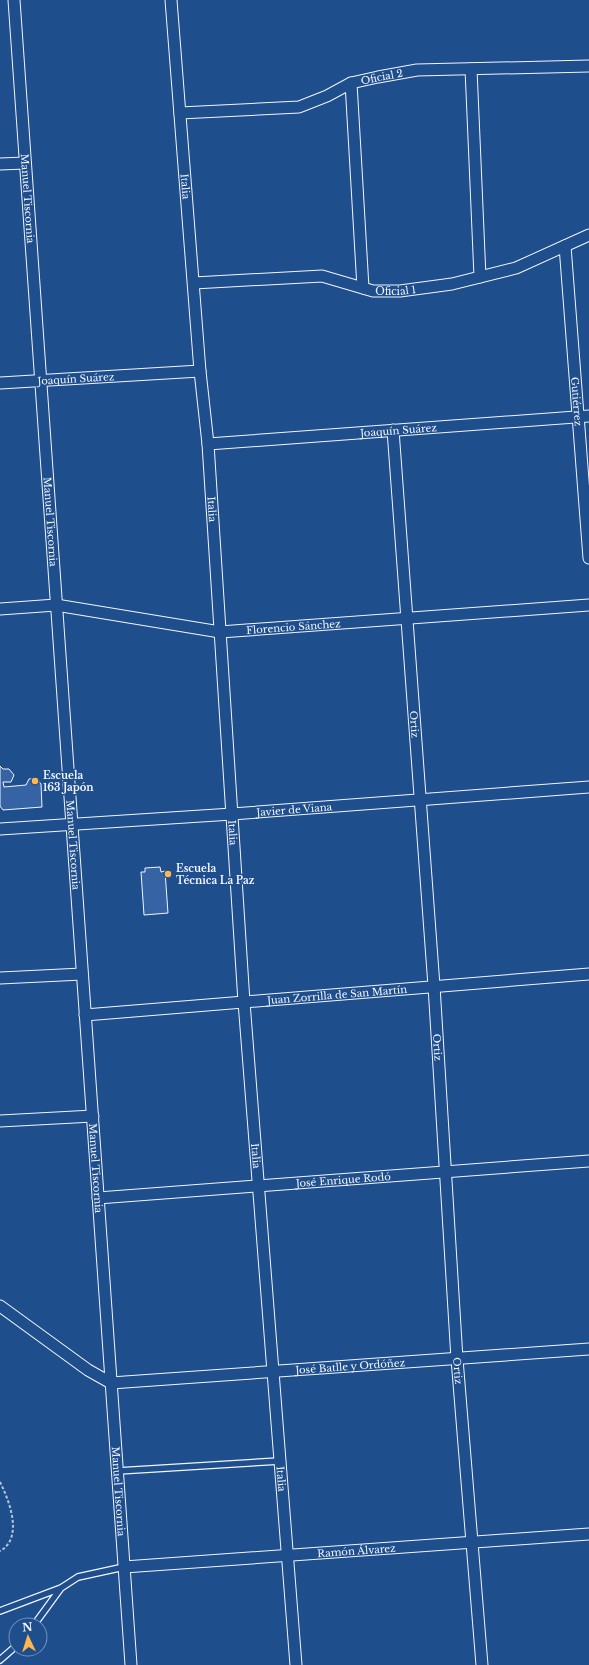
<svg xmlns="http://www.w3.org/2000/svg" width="589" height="1665" viewBox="0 0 589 1665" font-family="'Libre Baskerville',serif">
<rect width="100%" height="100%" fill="#1f4e8c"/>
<path fill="#3563a3" stroke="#f2f6ff" d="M 0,766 L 3,769 L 9,769 L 14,775 L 11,782 L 3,782 L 4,787 L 26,785 L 29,779 L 36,778 L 41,784 L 42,807 L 3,810 L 0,806 Z
M 160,867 L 161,872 L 165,871 L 168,913 L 144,915 L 141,872 L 145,872 L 145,868 Z"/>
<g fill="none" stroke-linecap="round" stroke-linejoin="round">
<defs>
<path id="lane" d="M 118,1471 L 280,1461
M 0,1611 L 61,1588 L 78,1577 L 124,1567
M 34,1625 L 61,1588
M 0,1660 L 16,1646"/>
<g id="street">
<path id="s1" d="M 14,0 L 131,1665"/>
<path id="s2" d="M 171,0 L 200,371 L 208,444 L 244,1002 L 296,1665"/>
<path d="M 471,69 L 480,277"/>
<path d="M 351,83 L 363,288"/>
<path id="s3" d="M 180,113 L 299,107 L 327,96 L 351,83 L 378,77 L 417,70 L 589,66"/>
<path d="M 0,164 L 25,163"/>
<path id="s4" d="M 565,246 L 589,558"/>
<path id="s5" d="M 194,283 L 322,276 L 373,291 L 400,291 L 452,284 L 516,268 L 589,235"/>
<path id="s6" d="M 0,383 L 200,371"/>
<path id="s7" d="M 393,430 L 434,986 L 457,1359 L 482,1665"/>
<path id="s8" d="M 208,444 L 589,416"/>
<path id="s9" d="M 0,609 L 56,605 L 220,632 L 589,605"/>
<path id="s10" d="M 0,829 L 232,814 L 589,787"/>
<path d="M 0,978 L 82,974"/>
<path id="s11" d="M 85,1015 L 589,974"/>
<path d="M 0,1121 L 93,1116"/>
<path id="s12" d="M 98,1198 L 589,1161"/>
<path id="s13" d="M 0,1306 L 88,1370 L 111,1383 L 589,1349"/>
<path id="s14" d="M 124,1567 L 589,1534"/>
</g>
</defs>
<use href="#lane" stroke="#f2f6ff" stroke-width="8"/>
<use href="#street" stroke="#f2f6ff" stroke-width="13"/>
<path stroke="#b3c4dc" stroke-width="2" stroke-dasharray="3 2" stroke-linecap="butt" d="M 0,1482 C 9,1500 24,1538 0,1551"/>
<use href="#lane" stroke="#1f4e8c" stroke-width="5.5"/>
<use href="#street" stroke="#1f4e8c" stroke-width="11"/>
</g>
<g fill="#ffb74d" stroke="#1f4e8c" stroke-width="1.5">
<circle cx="35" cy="781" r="4"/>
<circle cx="168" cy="874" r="4"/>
</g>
<g text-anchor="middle" stroke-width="3" stroke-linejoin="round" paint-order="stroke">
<g font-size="10" fill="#f2f6ff" stroke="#1f4e8c">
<text dy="4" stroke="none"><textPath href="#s3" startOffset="208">Oficial 2</textPath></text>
<text dy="4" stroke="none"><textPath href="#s2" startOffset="187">Italia</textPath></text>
<text dy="4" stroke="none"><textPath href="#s1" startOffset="199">Manuel Tiscornia</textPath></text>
<text dy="4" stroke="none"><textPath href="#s5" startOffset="204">Oficial 1</textPath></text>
<text dy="4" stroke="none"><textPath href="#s6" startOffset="76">Joaquín Suárez</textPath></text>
<text dy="4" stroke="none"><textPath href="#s4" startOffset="156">Gutiérrez</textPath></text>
<text dy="4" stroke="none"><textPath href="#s8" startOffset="191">Joaquín Suárez</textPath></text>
<text dy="4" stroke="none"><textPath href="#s2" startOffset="511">Italia</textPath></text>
<text dy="4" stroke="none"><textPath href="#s1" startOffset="523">Manuel Tiscornia</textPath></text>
<text dy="4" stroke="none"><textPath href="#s9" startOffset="296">Florencio Sánchez</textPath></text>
<text dy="4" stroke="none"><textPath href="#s7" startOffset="295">Ortiz</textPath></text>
<text dy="4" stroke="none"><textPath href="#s10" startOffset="295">Javier de Viana</textPath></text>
<text dy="4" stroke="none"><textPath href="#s2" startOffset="835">Italia</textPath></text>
<text dy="4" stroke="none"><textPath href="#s1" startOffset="847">Manuel Tiscornia</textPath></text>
<text dy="4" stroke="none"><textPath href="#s11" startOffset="253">Juan Zorrilla de San Martín</textPath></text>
<text dy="4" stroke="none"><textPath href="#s7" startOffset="619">Ortiz</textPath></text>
<text dy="4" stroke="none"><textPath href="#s2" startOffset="1159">Italia</textPath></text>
<text dy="4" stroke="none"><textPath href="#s1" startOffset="1171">Manuel Tiscornia</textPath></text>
<text dy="4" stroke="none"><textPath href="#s12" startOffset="246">José Enrique Rodó</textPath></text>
<text dy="4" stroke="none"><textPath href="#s13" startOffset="375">José Batlle y Ordóñez</textPath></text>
<text dy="4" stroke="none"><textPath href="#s7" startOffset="943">Ortiz</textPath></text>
<text dy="4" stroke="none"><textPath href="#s2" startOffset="1483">Italia</textPath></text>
<text dy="4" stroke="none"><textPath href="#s1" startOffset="1495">Manuel Tiscornia</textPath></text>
<text dy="4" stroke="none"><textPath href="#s14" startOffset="233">Ramón Álvarez</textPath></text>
</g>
<g font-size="10" font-weight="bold" fill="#f2f6ff" stroke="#1f4e8c" text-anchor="start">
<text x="43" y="779">Escuela<tspan x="43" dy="12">163 Japón</tspan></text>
<text x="176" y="872">Escuela<tspan x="176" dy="12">Técnica La Paz</tspan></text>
</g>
</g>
<g transform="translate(28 1637) rotate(356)"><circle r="19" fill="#1f4e8c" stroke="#7391ba"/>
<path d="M0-3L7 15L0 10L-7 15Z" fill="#ffb74d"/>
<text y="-6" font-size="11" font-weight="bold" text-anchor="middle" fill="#f2f6ff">N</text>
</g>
</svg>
